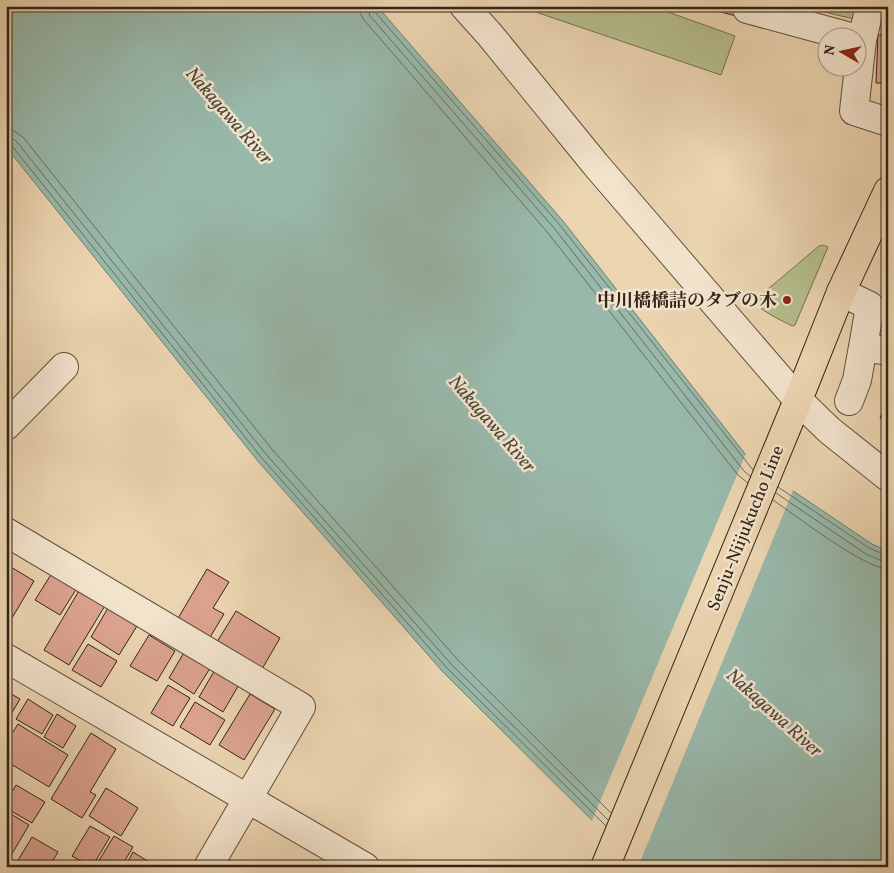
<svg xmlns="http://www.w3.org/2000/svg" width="894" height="873" viewBox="0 0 894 873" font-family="Vollkorn,'Noto Serif JP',serif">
<rect width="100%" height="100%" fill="#ebd4b0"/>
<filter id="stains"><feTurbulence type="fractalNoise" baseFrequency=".004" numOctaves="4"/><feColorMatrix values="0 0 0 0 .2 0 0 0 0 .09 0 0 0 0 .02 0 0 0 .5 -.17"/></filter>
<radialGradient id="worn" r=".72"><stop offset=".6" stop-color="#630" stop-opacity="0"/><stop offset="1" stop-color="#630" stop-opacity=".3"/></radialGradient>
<path fill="#b6bd8c" stroke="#747051" d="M 518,6 L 657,6 L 657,8 L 735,36 L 721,75 Z
M 799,6 L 858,6 L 854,19 Z
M 823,245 L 828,247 L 795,325 L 792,326 C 785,322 758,310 757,303 C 757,301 760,296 761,295 L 819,246 Z"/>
<path fill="#98b8aa" stroke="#6f7d6f" d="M 6,6 L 377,6 L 563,221 L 753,464 L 872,544 L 888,551 L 888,867 L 639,867 L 443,672 L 257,460 L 6,147 Z"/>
<path fill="#ebd4b0" d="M 747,451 L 755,462 L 794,488 L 638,867 L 635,867 L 591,823 Z"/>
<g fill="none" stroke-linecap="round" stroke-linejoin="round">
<path stroke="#656e60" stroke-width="1" d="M 360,6 L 360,13 L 364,20 L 548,233 L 738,475 L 748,483
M 367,6 L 370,16 L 554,228 L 744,471 L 750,476
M 374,6 L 375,12 L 559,224 L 753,470
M 6,130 L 14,131 L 23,137 L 271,448 L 457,659 L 611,813
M 6,138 L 12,138 L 17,142 L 265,453 L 451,664 L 608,820
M 6,144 L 12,146 L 261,457 L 447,668 L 606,826
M 778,487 L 869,548 L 888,556
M 776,493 L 866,554 L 882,561 L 888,562
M 773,500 C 795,515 865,569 888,569"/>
</g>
<path fill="#dba390" stroke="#322416" d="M 723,6 L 742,6 L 740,17 L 721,12 Z
M 878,35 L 888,35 L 888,83 L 876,83 Z
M 888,400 L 888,422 L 880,418 Z
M 6,564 L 34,581 L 6,628 Z
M 207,569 L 229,582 L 213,608 L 224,614 L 209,639 L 177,620 Z
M 52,573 L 77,588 L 60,615 L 35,600 Z
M 80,589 L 106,604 L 69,665 L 44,650 Z
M 108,608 L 137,626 L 119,655 L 91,637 Z
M 236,611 L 280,638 L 262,669 L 217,642 Z
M 149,635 L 175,651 L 157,681 L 130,666 Z
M 88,644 L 117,661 L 101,687 L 72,670 Z
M 186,649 L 212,665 L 194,694 L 169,678 Z
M 216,668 L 240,683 L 223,712 L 199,697 Z
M 168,685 L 190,698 L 173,726 L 151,713 Z
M 6,691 L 20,699 L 6,723 Z
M 250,694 L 275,709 L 244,760 L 219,745 Z
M 28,699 L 53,715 L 42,734 L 16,719 Z
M 195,702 L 225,720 L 210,745 L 180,727 Z
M 57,714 L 76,726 L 63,748 L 44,737 Z
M 18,724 L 68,755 L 49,787 L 6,761 L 6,743 Z
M 91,733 L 116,749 L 90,792 L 96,795 L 82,818 L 51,799 Z
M 6,777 L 11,780 L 6,789 Z
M 16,785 L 45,802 L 32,823 L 6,808 L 6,802 Z
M 106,788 L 138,808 L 121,836 L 89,816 Z
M 6,811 L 29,825 L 6,864 Z
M 90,826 L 110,837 L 92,867 L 72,856 Z
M 114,836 L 133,847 L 121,867 L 95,867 Z
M 32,837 L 58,852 L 49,867 L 14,867 Z
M 133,852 L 157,867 L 125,867 Z"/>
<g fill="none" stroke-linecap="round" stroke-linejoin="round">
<defs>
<path id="minor" d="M 464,6 L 490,35 L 596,165 L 798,400 L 829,430 L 888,477
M 870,6 L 862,40 L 854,111 L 888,122
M 747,9 L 854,38
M 841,292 L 870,306 L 863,347 L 888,351
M 849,401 L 857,380 L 863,347
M 6,426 L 64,367
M 6,532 L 301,707 L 208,867
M 6,658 L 365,867"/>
<path id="major" d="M 605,867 L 798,400 L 841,292 L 888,191"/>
</defs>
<use href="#minor" stroke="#60503c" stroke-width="30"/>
<use href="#major" stroke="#322416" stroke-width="30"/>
<use href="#minor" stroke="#f2e3cc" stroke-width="28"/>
<use href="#major" stroke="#ebd4b0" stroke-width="28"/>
</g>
<circle fill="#8f2418" stroke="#f2e3cc" stroke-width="2" cx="787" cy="300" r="5"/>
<g text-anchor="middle" stroke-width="5" stroke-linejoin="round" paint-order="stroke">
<g font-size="18" font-weight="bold" fill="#322416" stroke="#f2e3cc" text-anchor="end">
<text x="777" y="306">中川橋橋詰のタブの木</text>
</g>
<g font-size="18" fill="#322416" stroke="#f2e3cc">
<text transform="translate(745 528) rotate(-68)" y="6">Senju-Niijukucho Line</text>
</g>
<g font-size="19" font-style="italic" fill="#4c493b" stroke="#f2e3cc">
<text transform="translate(230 115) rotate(49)" y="7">Nakagawa River</text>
<text transform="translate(493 423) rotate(49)" y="7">Nakagawa River</text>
<text transform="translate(775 712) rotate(42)" y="7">Nakagawa River</text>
</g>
</g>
<rect width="894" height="873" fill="none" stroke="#ebd4b0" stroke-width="25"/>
<rect x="8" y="8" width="879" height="858" fill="none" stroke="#322416" stroke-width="2.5"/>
<rect x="12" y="12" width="869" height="848" fill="none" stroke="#322416"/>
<g transform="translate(842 52) rotate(279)"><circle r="24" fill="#f2e3cc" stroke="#a59783"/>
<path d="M0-4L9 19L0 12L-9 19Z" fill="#8f2418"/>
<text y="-8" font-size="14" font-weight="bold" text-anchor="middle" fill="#322416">N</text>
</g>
<rect width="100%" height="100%" filter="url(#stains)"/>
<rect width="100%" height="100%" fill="url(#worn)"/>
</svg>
